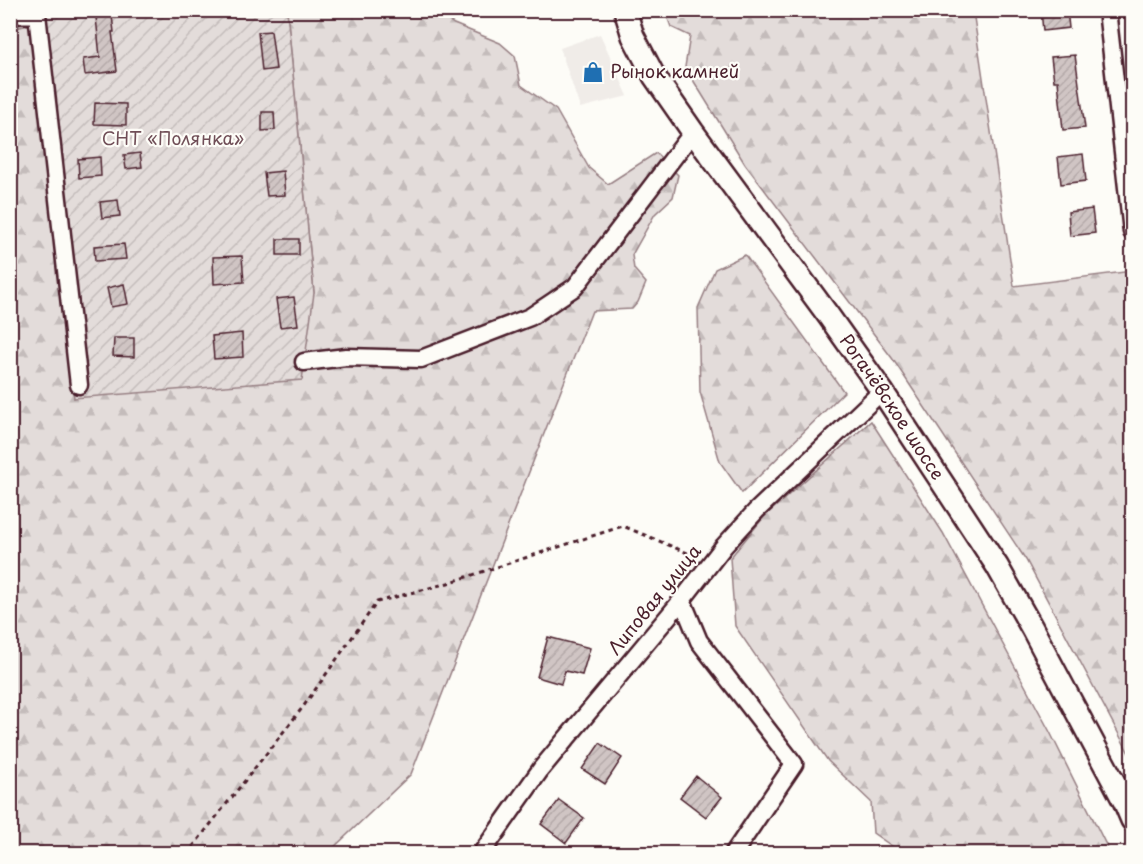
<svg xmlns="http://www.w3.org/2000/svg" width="1143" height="864" viewBox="0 0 1143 864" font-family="'Playpen Sans',sans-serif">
<defs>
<pattern id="forest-firs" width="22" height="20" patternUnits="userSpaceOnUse" patternTransform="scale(1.5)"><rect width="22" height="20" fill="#e3dcda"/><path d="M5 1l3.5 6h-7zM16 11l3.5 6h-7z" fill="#c4bcbb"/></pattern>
<pattern id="garden-furrows" width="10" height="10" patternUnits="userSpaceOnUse" patternTransform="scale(1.5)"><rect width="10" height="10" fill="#e3dcda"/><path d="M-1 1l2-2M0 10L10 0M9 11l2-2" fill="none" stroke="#c4bcbb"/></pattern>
<pattern id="building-hatch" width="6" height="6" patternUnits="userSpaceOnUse" patternTransform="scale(1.5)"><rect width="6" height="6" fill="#d0c5c4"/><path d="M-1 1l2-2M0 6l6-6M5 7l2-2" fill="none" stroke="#b4a9a9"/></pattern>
</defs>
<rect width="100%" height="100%" fill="#fdfcf7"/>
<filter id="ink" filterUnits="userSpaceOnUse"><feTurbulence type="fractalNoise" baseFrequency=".0167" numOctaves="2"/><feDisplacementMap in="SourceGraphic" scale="12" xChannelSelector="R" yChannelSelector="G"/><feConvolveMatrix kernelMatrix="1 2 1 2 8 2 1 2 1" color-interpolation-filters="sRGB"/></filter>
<g filter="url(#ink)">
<path fill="#f0ece8" d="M 600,34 L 628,96 L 580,108 L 560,48 Z"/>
<path fill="url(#forest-firs)" stroke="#967e82" stroke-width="1.5" d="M 433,10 L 454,24 L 500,43 L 515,56 L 521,85 L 556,110 L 589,168 L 608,184 L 656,153 L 678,175 L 673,197 L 655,214 L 632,255 L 634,269 L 646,283 L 638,302 L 632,309 L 592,311 L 411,774 L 328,853 L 11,854 L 11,29 L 33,23 L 74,398 L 314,293 L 287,11 Z
M 665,11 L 973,11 L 1014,286 L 1132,271 L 1132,759 L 1026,560 L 892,358 L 745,164 L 685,67 L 690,36 L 671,27 Z
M 745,255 L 844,392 L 742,493 L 720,462 L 700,392 L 698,308 L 715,269 Z
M 871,421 L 943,533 L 1050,732 L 1110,853 L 902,853 L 873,833 L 871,802 L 828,761 L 735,626 L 730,558 L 764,517 Z"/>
<path fill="url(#garden-furrows)" stroke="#967e82" stroke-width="1.5" d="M 11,11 L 287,11 L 314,293 L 302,380 L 74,398 L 33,24 L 11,29 Z"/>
<path fill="url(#building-hatch)" stroke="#4a1f2b" stroke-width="1.5" d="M 1041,10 L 1067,10 L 1069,28 L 1043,31 Z
M 112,16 L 114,32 L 112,32 L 117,71 L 85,75 L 83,59 L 100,57 L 96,17 Z
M 271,31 L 276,69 L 262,71 L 258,32 Z
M 1075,55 L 1085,128 L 1063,130 L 1058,81 L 1054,81 L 1051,57 Z
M 95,103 L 126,104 L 126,125 L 94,124 Z
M 262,112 L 274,112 L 275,130 L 262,131 Z
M 140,153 L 142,167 L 126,169 L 124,155 Z
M 1083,154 L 1086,181 L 1061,184 L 1058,157 Z
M 100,157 L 101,176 L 79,178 L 78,159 Z
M 283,171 L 285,195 L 267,196 L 264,173 Z
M 118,200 L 120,216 L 102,218 L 100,202 Z
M 1092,209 L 1095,233 L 1070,236 L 1068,212 Z
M 277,239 L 299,239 L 299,255 L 277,255 Z
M 124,244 L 126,259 L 95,261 L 94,246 Z
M 242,256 L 244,282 L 214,284 L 213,257 Z
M 124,284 L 128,304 L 111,307 L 107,288 Z
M 294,297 L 298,325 L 280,327 L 276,299 Z
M 242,333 L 243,357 L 214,359 L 212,336 Z
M 114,338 L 134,338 L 134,357 L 113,356 Z
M 548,637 L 590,648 L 582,675 L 565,671 L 561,684 L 537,677 Z
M 600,743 L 622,758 L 605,784 L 582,769 Z
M 696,776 L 722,797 L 706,817 L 680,797 Z
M 559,800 L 584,818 L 566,843 L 541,824 Z"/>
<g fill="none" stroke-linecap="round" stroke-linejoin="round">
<defs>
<path id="minor" d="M 1107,10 L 1132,232
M 10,15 L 37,14 L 79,385
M 304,362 L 346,357 L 421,359 L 530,317 L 575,287 L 693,132
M 682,600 L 699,641 L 794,764 L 733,854
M 481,854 L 541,769 L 682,600 L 724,546 L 756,511 L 882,391"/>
<g id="major">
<path id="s1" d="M 625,10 L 633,36 L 654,76 L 693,132 L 828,315 L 882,391 L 997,566 L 1032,628 L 1124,801 L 1132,820"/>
</g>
</defs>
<use href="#minor" stroke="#4a1f2b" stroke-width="21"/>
<use href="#major" stroke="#4a1f2b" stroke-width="26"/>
<path stroke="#4a1f2b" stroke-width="3" stroke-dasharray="4.5 4.5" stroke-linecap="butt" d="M 187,854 L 303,707 L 377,602 L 448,583 L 623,526 L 695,556"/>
<use href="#minor" stroke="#fdfcf7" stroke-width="16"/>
<use href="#major" stroke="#fdfcf7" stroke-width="21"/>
</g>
</g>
<defs>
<symbol id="shop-bare" viewBox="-9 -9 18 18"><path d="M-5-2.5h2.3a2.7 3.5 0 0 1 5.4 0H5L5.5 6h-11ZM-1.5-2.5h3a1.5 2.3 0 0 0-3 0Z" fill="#1f6fb2" stroke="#fdfcf7" stroke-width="2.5" paint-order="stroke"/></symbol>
</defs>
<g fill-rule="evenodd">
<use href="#shop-bare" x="578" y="57" width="30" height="30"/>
</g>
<g text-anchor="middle" stroke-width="4.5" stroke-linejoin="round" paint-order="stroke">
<g font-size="18" fill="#4a1f2b" stroke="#fdfcf7" text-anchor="start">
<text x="610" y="78">Рынок камней</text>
</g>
<g font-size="18" fill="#704e57" stroke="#fdfcf7">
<text x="173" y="145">СНТ «Полянка»</text>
</g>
<g font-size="18" fill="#4a1f2b" stroke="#fdfcf7">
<text dy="6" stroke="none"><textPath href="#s1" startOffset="480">Рогачёвское шоссе</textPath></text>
<text transform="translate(655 600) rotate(-51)" y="6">Липовая улица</text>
</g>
</g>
<rect width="1143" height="864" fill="none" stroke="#fdfcf7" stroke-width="36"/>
<rect x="18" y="18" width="1107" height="828" fill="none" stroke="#4a1f2b" stroke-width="2" filter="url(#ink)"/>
</svg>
